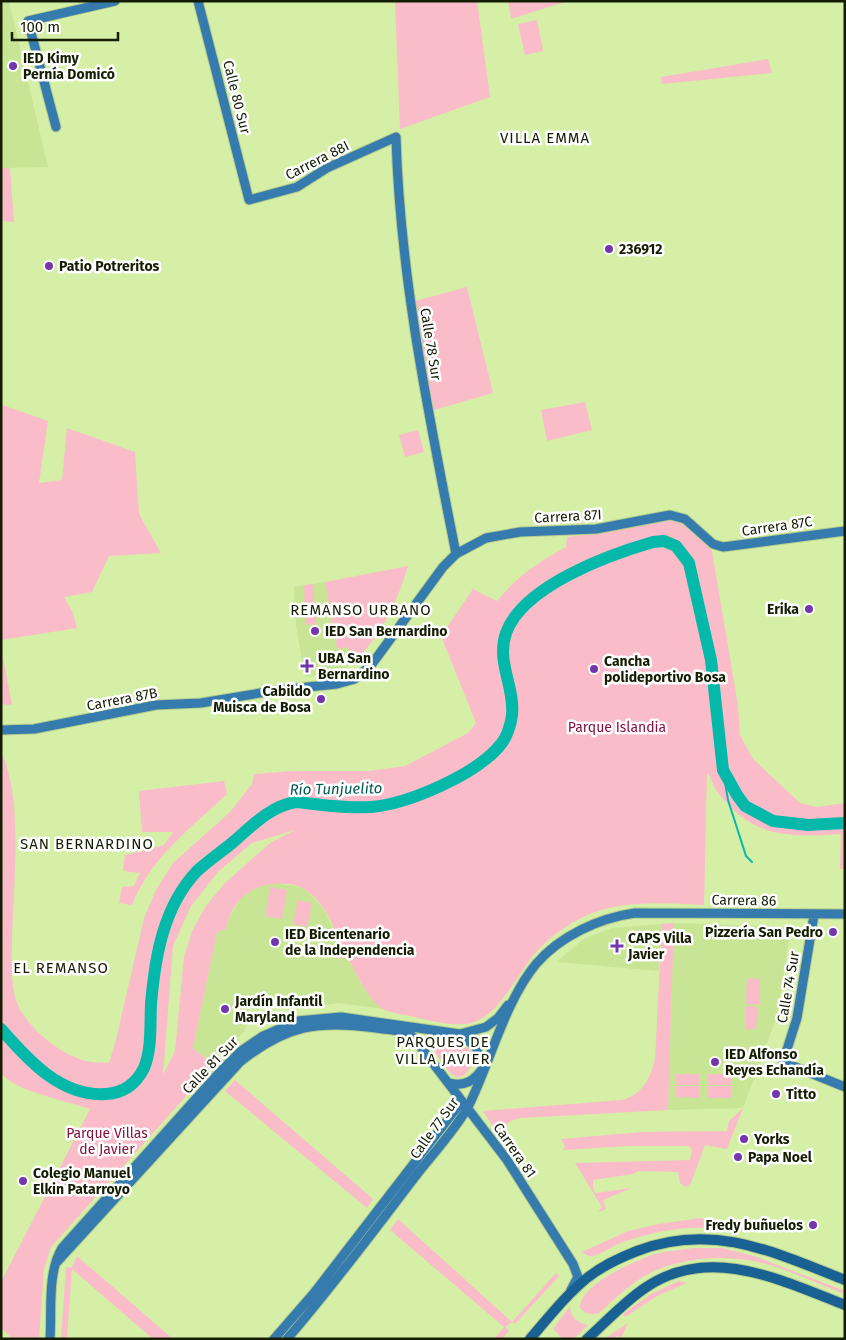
<svg xmlns="http://www.w3.org/2000/svg" width="846" height="1340" viewBox="0 0 846 1340" font-family="'Fira Sans',sans-serif">
<rect width="100%" height="100%" fill="#d5efa7"/>
<path fill="#c8e495" d="M 1,1 L 9,1 L 48,167 L 1,168 Z
M 325,582 L 337,649 L 349,647 L 354,663 L 339,672 L 305,677 L 296,626 L 294,587 Z
M 276,883 L 304,888 L 324,909 L 336,934 L 336,958 L 348,958 L 361,983 L 383,1009 L 338,1003 L 306,1007 L 303,1001 L 288,1003 L 260,995 L 249,1005 L 247,1023 L 244,1032 L 211,1062 L 193,1048 L 217,932 L 226,928 L 228,919 L 242,896 L 258,885 Z
M 674,923 L 791,927 L 777,1016 L 743,1108 L 668,1110 Z
M 662,924 L 659,971 L 556,962 L 584,939 L 612,928 Z"/>
<path fill="#fabcc9" fill-rule="evenodd" d="M 395,1 L 477,1 L 490,97 L 400,129 Z
M 508,1 L 568,1 L 511,19 Z
M 537,20 L 543,51 L 525,55 L 518,24 Z
M 768,59 L 772,73 L 662,84 L 661,77 Z
M 1,168 L 10,168 L 14,222 L 1,221 Z
M 467,287 L 493,393 L 434,410 L 422,354 L 415,301 Z
M 585,402 L 592,430 L 547,441 L 541,410 Z
M 2,405 L 48,421 L 39,483 L 62,480 L 67,428 L 135,452 L 139,514 L 161,553 L 109,556 L 92,592 L 64,597 L 73,613 L 77,628 L 1,640 Z
M 418,430 L 424,452 L 405,457 L 399,435 Z
M 662,519 C 684,520 699,535 712,551 L 738,705 L 740,735 L 753,759 L 800,803 L 817,807 L 845,803 L 845,869 L 840,869 L 841,834 C 791,837 754,839 720,795 C 714,789 712,779 707,772 L 704,905 C 663,903 619,899 581,918 C 568,925 554,934 544,944 C 519,966 503,1015 471,1023 C 456,1027 433,1021 418,1018 C 408,1015 395,1014 385,1010 C 371,1005 355,971 348,958 L 336,958 C 336,950 338,940 335,932 C 331,916 318,898 304,889 C 300,886 292,884 286,884 C 256,881 231,898 226,929 L 217,932 L 193,1048 L 214,1065 L 51,1247 L 44,1269 L 39,1339 L 13,1339 L 1,1328 L 1,1282 L 90,1109 C 71,1102 9,1090 1,1072 L 1,752 C 24,798 13,888 12,940 C 12,963 9,991 21,1011 C 35,1034 61,1054 86,1061 C 93,1063 101,1062 109,1063 L 116,1040 L 144,918 L 156,890 L 173,863 L 230,812 L 252,784 L 254,774 L 293,771 L 369,771 L 405,766 L 468,733 L 476,723 L 441,636 L 473,589 L 497,601 C 520,574 536,564 566,547 L 567,537 L 607,532 ZM 295,830 L 270,843 L 225,883 L 206,906 L 192,931 L 184,957 L 175,1051 L 163,1075 L 173,946 L 191,906 L 218,872 L 252,843 Z
M 408,566 C 396,606 382,633 354,663 L 348,647 L 337,649 L 325,582 Z
M 313,584 L 316,625 L 305,624 L 304,585 Z
M 1,647 L 12,705 L 1,704 Z
M 224,781 L 227,794 C 190,829 151,857 132,905 L 119,903 L 122,887 L 134,886 L 140,873 L 123,871 L 125,855 L 164,845 L 173,832 L 142,832 L 139,791 Z
M 270,887 L 287,890 L 282,919 L 265,916 Z
M 298,900 L 312,903 L 307,927 L 293,924 Z
M 674,923 L 668,1110 L 521,1118 C 509,1120 501,1126 501,1139 L 483,1111 L 622,1100 C 642,1095 651,1077 655,1059 L 662,924 Z
M 747,978 L 760,979 L 759,1005 L 746,1004 Z
M 746,1006 L 758,1007 L 756,1029 L 745,1029 Z
M 437,1039 C 459,1043 489,1048 464,1076 L 456,1077 L 449,1072 L 432,1048 Z
M 676,1074 L 699,1074 L 699,1085 L 676,1085 Z
M 708,1074 L 731,1074 L 731,1085 L 708,1085 Z
M 235,1080 L 373,1199 L 367,1208 L 225,1091 Z
M 676,1086 L 699,1086 L 699,1098 L 676,1097 Z
M 708,1086 L 731,1086 L 731,1098 L 708,1098 Z
M 743,1108 L 727,1149 L 705,1145 L 691,1183 L 686,1187 L 680,1183 L 678,1172 L 639,1171 L 633,1174 L 593,1180 L 593,1190 L 596,1193 L 632,1188 L 603,1200 L 606,1209 L 598,1212 L 602,1207 L 575,1163 L 690,1160 L 692,1150 L 689,1146 L 628,1146 L 563,1150 L 565,1146 L 561,1139 L 642,1132 L 727,1131 L 729,1121 Z
M 700,1218 L 712,1222 L 710,1228 C 679,1226 646,1233 618,1244 C 610,1248 601,1254 593,1256 C 588,1257 586,1254 582,1252 L 628,1231 L 659,1224 Z
M 398,1219 L 512,1322 L 556,1273 L 559,1276 L 515,1324 L 512,1322 L 505,1327 L 509,1331 L 502,1339 L 494,1339 L 504,1327 L 390,1230 Z
M 693,1248 L 722,1248 L 754,1256 L 845,1291 L 845,1294 C 818,1284 790,1270 762,1263 C 727,1254 683,1257 650,1273 C 630,1283 615,1299 599,1313 C 590,1315 586,1314 580,1308 C 580,1284 635,1261 655,1254 C 667,1251 681,1250 693,1248 Z
M 77,1256 L 173,1339 L 153,1339 L 72,1269 L 67,1339 L 61,1339 L 66,1267 L 71,1268 Z
M 679,1281 L 687,1283 L 659,1295 L 625,1317 L 623,1314 L 651,1294 Z
M 570,1306 C 570,1317 577,1323 588,1325 L 573,1339 L 563,1339 L 553,1329 Z
M 628,1323 L 621,1338 L 617,1335 L 615,1339 L 604,1339 Z"/>
<g fill="none" stroke-linecap="round" stroke-linejoin="round">
<path stroke="#05b9aa" stroke-width="2" d="M 723,770 L 728,800 L 746,856 L 752,862"/>
<path stroke="#05b9aa" stroke-width="12" d="M 1,1029 C 28,1060 61,1097 106,1094 C 124,1093 136,1084 144,1068 C 152,1049 150,1024 151,1004 C 155,957 163,907 197,871 C 208,861 221,852 232,843 C 252,826 269,807 295,802 C 319,804 346,809 371,807 C 408,804 478,774 501,744 C 507,737 511,724 512,715 C 515,687 496,662 506,633 C 523,586 608,555 653,542 L 664,541 L 676,546 L 689,563 L 711,660 L 723,770 L 737,795 L 745,806 L 773,821 L 808,825 L 845,823"/>
<defs>
<path id="secondary" d="M 198,1 L 249,200 L 297,187 L 327,168 L 396,137 C 400,278 429,416 456,554
M 56,127 L 28,21 L 115,1
M 1,730 L 34,729 L 156,705 L 201,703 L 278,690 L 337,684 L 355,679 L 372,664 L 443,567 L 456,554 L 486,538 L 520,532 L 596,529 L 670,515 L 685,519 L 713,544 L 723,547 L 845,531
M 814,915 L 797,1018 L 783,1062 L 845,1087
M 448,1083 C 465,1087 474,1081 483,1068 L 476,1047 L 460,1034
M 56,1263 L 240,1062 C 286,1025 318,1020 376,1028 C 387,1030 403,1029 413,1037 L 507,1160 L 573,1264 L 578,1277 L 571,1290
M 50,1339 C 52,1311 47,1273 62,1248 L 219,1073 L 241,1051 L 263,1036 L 297,1021 L 341,1017 L 460,1034 L 486,1027 L 498,1018 L 508,1005
M 274,1339 L 314,1293 L 462,1101
M 287,1339 C 333,1286 375,1229 418,1173 C 433,1154 457,1127 468,1107 C 491,1061 504,1003 536,964 C 560,936 599,918 635,913 L 845,914"/>
<path id="primary" d="M 530,1339 C 548,1318 565,1296 587,1278 C 602,1266 619,1258 637,1251 C 713,1222 774,1252 845,1280
M 587,1339 C 606,1322 624,1302 645,1288 C 709,1244 781,1280 845,1305"/>
</defs>
<use href="#secondary" stroke="#b6cd8d" stroke-width="11"/>
<use href="#primary" stroke="#b6cd8d" stroke-width="12"/>
<use href="#secondary" stroke="#367bae" stroke-width="9"/>
<use href="#primary" stroke="#186192" stroke-width="10"/>
</g>
<g fill="#7336ab" stroke="#fff" stroke-width="2">
<circle cx="13" cy="66" r="5"/>
<circle cx="609" cy="249" r="5"/>
<circle cx="49" cy="266" r="5"/>
<circle cx="809" cy="609" r="5"/>
<circle cx="315" cy="631" r="5"/>
<path d="M304.5 658.5h5v5h5v5h-5v5h-5v-5h-5v-5h5z"/>
<circle cx="594" cy="669" r="5"/>
<circle cx="321" cy="699" r="5"/>
<circle cx="833" cy="932" r="5"/>
<circle cx="275" cy="942" r="5"/>
<path d="M614.5 938.5h5v5h5v5h-5v5h-5v-5h-5v-5h5z"/>
<circle cx="225" cy="1009" r="5"/>
<circle cx="715" cy="1062" r="5"/>
<circle cx="776" cy="1094" r="5"/>
<circle cx="744" cy="1139" r="5"/>
<circle cx="738" cy="1157" r="5"/>
<circle cx="23" cy="1181" r="5"/>
<circle cx="813" cy="1225" r="5"/>
</g>
<g text-anchor="middle" stroke-width="5" stroke-linejoin="round" paint-order="stroke">
<g font-size="14" font-weight="bold" fill="#141d02" stroke="#fff" text-anchor="start">
<text x="23" y="63">IED Kimy<tspan x="23" dy="16">Pernía Domicó</tspan></text>
<text x="619" y="254">236912</text>
<text x="59" y="271">Patio Potreritos</text>
<text x="799" y="614" text-anchor="end">Erika</text>
<text x="325" y="636">IED San Bernardino</text>
<text x="318" y="663">UBA San<tspan x="318" dy="16">Bernardino</tspan></text>
<text x="604" y="666">Cancha<tspan x="604" dy="16">polideportivo Bosa</tspan></text>
<text x="311" y="696" text-anchor="end">Cabildo<tspan x="311" dy="16">Muisca de Bosa</tspan></text>
<text x="823" y="937" text-anchor="end">Pizzería San Pedro</text>
<text x="285" y="939">IED Bicentenario<tspan x="285" dy="16">de la Independencia</tspan></text>
<text x="628" y="943">CAPS Villa<tspan x="628" dy="16">Javier</tspan></text>
<text x="235" y="1006">Jardín Infantil<tspan x="235" dy="16">Maryland</tspan></text>
<text x="725" y="1059">IED Alfonso<tspan x="725" dy="16">Reyes Echandía</tspan></text>
<text x="786" y="1099">Titto</text>
<text x="754" y="1144">Yorks</text>
<text x="748" y="1162">Papa Noel</text>
<text x="33" y="1178">Colegio Manuel<tspan x="33" dy="16">Elkin Patarroyo</tspan></text>
<text x="803" y="1230" text-anchor="end">Fredy buñuelos</text>
</g>
<g font-size="14" fill="#141d02" stroke="#fff">
<text transform="translate(237 97) rotate(76)" y="5">Calle 80 Sur</text>
<text transform="translate(317 160) rotate(-27)" y="5">Carrera 88I</text>
<text transform="translate(431 344) rotate(81)" y="5">Calle 78 Sur</text>
<text transform="translate(568 516) rotate(-3)" y="5">Carrera 87I</text>
<text transform="translate(777 526) rotate(-8)" y="5">Carrera 87C</text>
<text transform="translate(122 699) rotate(-11)" y="5">Carrera 87B</text>
<text transform="translate(744 900) rotate(1)" y="5">Carrera 86</text>
<text transform="translate(788 987) rotate(-80)" y="5">Calle 74 Sur</text>
<text transform="translate(210 1065) rotate(-46)" y="5">Calle 81 Sur</text>
<text transform="translate(434 1128) rotate(-54)" y="5">Calle 77 Sur</text>
<text transform="translate(515 1150) rotate(55)" y="5">Carrera 81</text>
</g>
<g font-size="14" fill="#84133f" stroke="#fff">
<text x="617" y="732">Parque Islandia</text>
<text x="107" y="1138">Parque Villas<tspan x="107" dy="16">de Javier</tspan></text>
</g>
<g font-size="15" letter-spacing="1" fill="#141d02" stroke="#fff">
<text x="545" y="143">VILLA EMMA</text>
<text x="361" y="615">REMANSO URBANO</text>
<text x="87" y="849">SAN BERNARDINO</text>
<text x="61" y="973">EL REMANSO</text>
<text x="443" y="1047">PARQUES DE<tspan x="443" dy="17">VILLA JAVIER</tspan></text>
</g>
<g font-size="15" font-style="italic" fill="#015a52" stroke="#fff">
<text transform="translate(336 789) rotate(-1)" y="5">Río Tunjuelito</text>
</g>
</g>
<rect width="846" height="1340" fill="none" stroke="#141d02" stroke-width="5"/>
<path d="M12 32v8h106v-8" fill="none" stroke="#141d02" stroke-width="2.5"/>
<text x="20" y="32" font-size="15" fill="#141d02" stroke="#ffffff" stroke-width="4" paint-order="stroke">100 m</text>
</svg>
